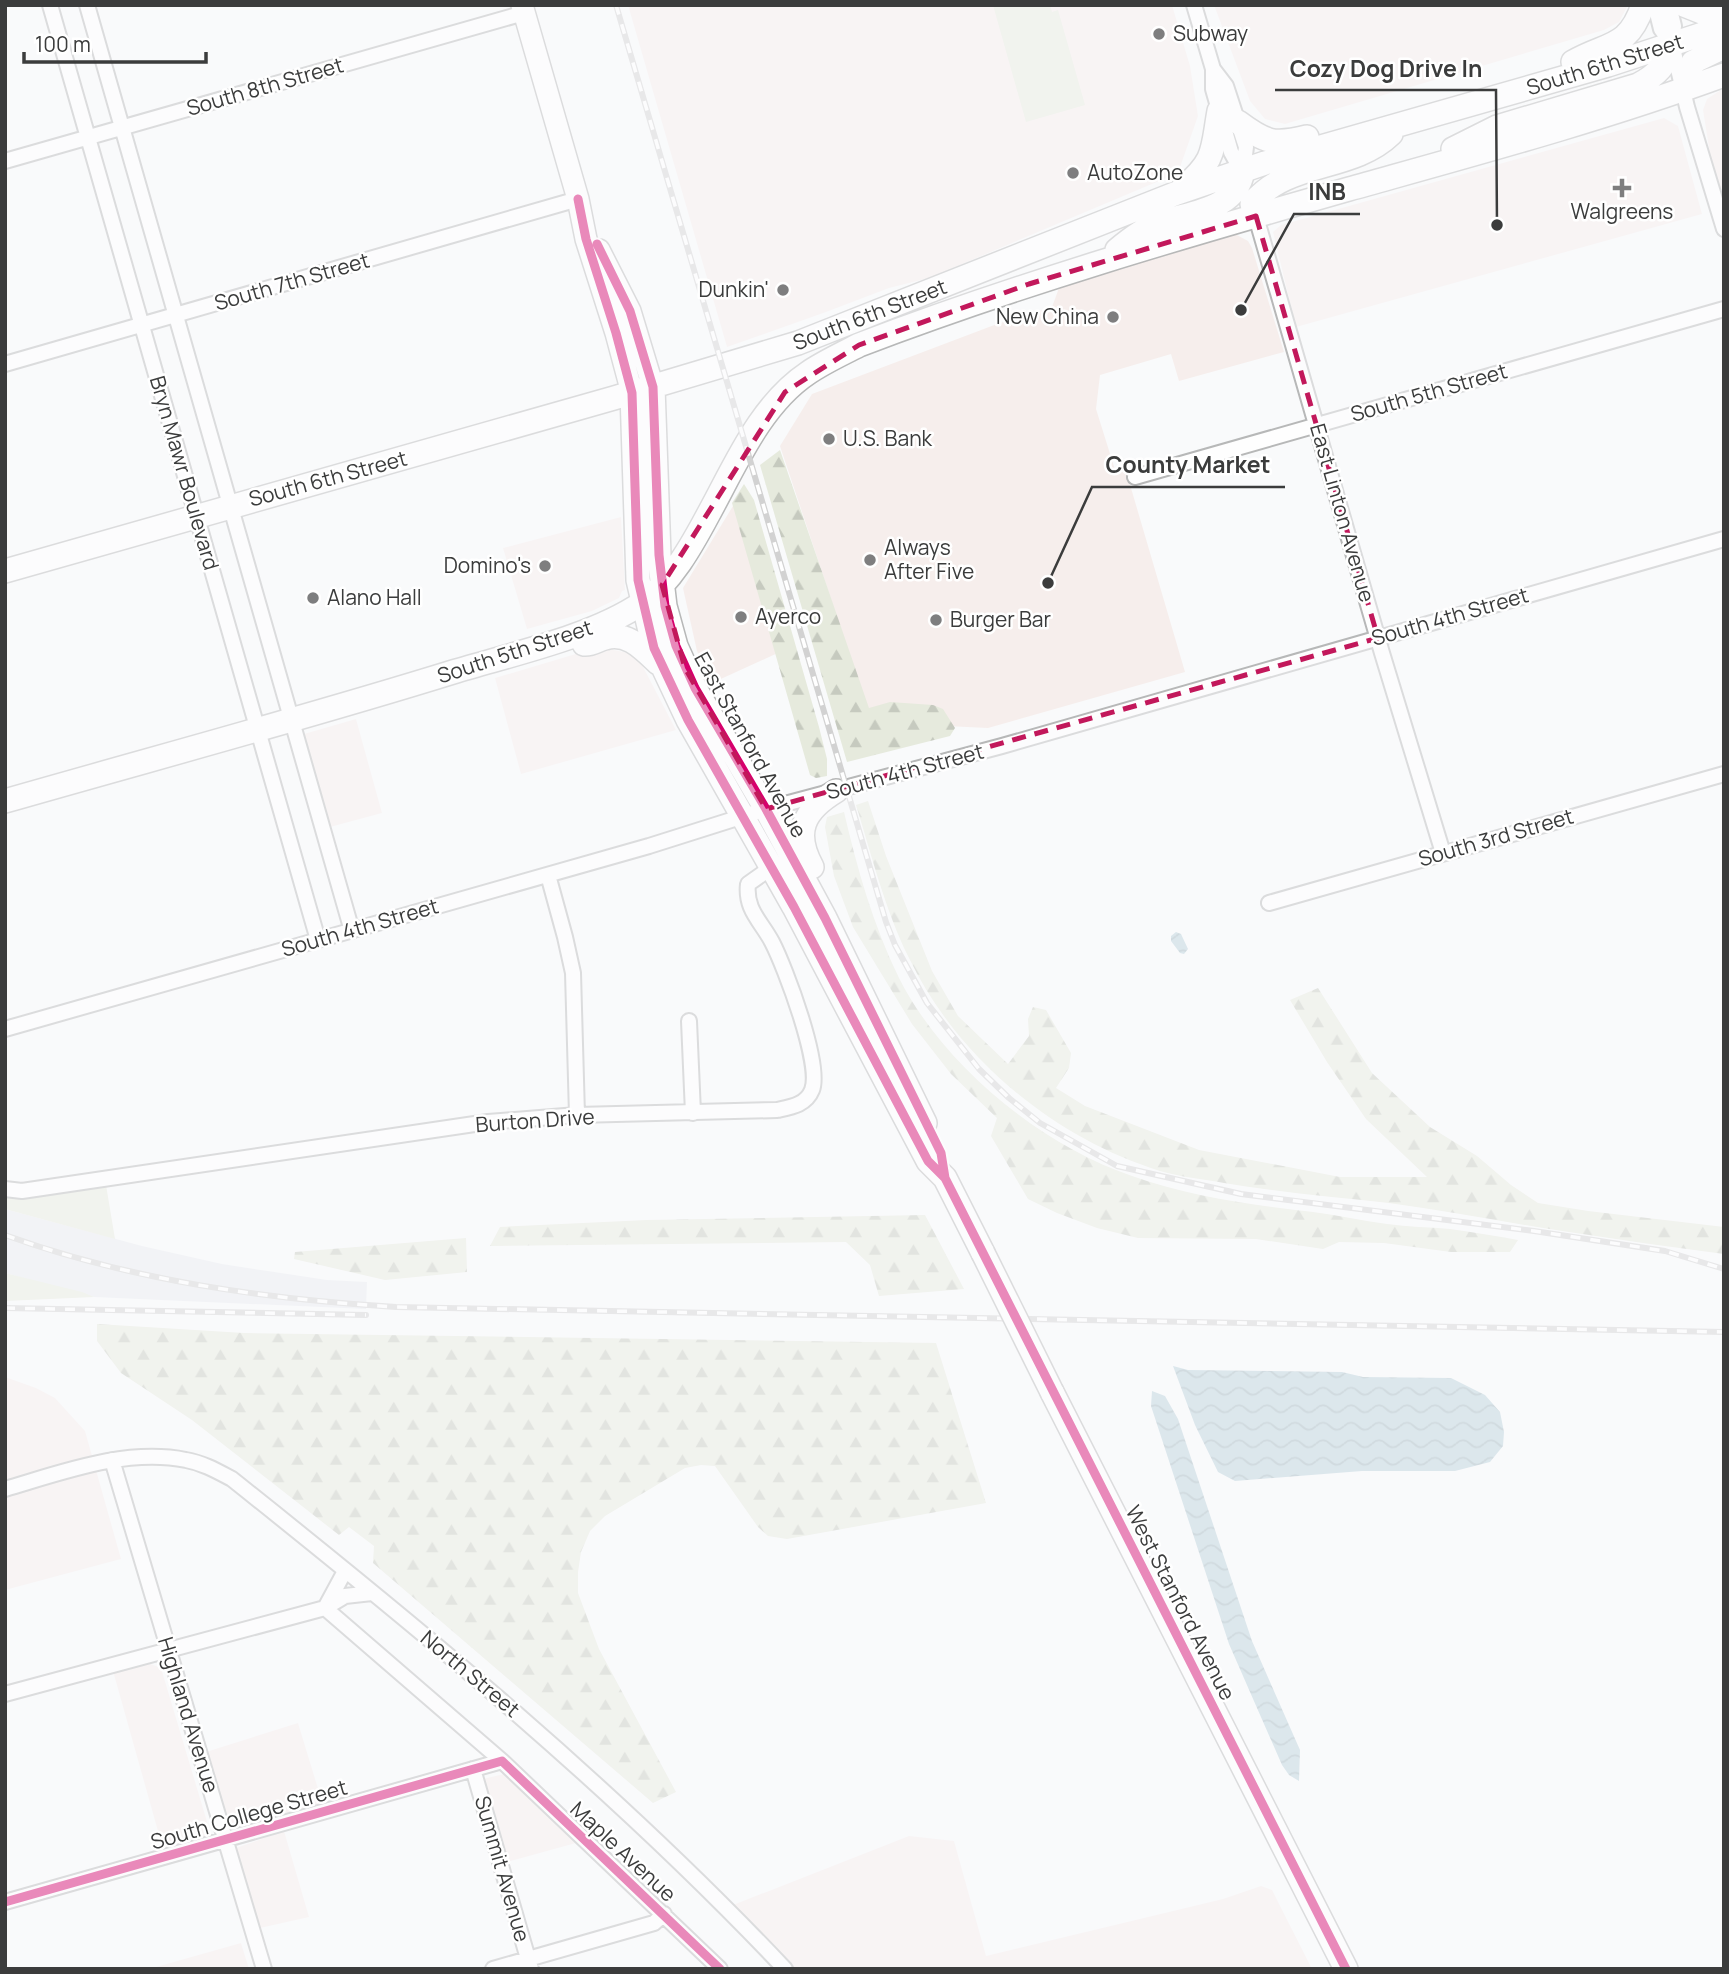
<svg xmlns="http://www.w3.org/2000/svg" width="1729" height="1974" viewBox="0 0 1729 1974" font-family="Manrope,sans-serif">
<defs>
<pattern id="forest-firs" width="22" height="20" patternUnits="userSpaceOnUse" patternTransform="scale(1.75)"><rect width="22" height="20" fill="#e6eadd"/><path d="M5 1l3.5 6h-7zM16 11l3.5 6h-7z" fill="#c6cabf"/></pattern>
<pattern id="water-waves" width="16" height="10" patternUnits="userSpaceOnUse" patternTransform="scale(1.75)"><rect width="16" height="10" fill="#b8d1da"/><path d="M0 5q4-4 8 0t8 0" fill="none" stroke="#9fb4bc"/></pattern>
</defs>
<rect width="100%" height="100%" fill="#f9fafb"/>
<path fill="#f6eeec" d="M 628,5 L 1172,5 L 1190,66 L 1198,116 L 1178,173 L 929,278 L 889,288 L 826,312 L 727,347 Z
M 1214,5 L 1628,5 L 1619,22 L 1604,30 L 1285,124 L 1265,119 L 1250,101 Z
M 1724,88 L 1724,205 L 1711,160 L 1703,110 L 1707,99 Z
M 1664,118 L 1678,126 L 1702,214 L 1296,327 L 1273,232 L 1281,225 Z
M 1235,234 L 1248,241 L 1252,248 L 1284,352 L 1179,381 L 1171,354 L 1100,375 L 1096,409 L 1116,473 L 1126,471 L 1185,672 L 988,728 L 946,726 L 868,710 L 780,446 L 812,394 L 997,324 L 1052,307 L 1059,288 L 1064,284 Z
M 736,501 L 780,652 L 712,683 L 697,651 L 683,588 Z
M 621,517 L 625,590 L 622,591 L 619,598 L 592,611 L 527,629 L 503,548 Z
M 599,647 L 629,653 L 640,661 L 676,730 L 521,774 L 495,678 Z
M 356,719 L 382,813 L 330,827 L 304,734 Z
M 5,1377 L 36,1388 L 55,1398 L 85,1431 L 121,1559 L 5,1590 Z
M 148,1663 L 161,1668 L 211,1835 L 163,1849 L 113,1671 Z
M 298,1723 L 323,1805 L 231,1833 L 206,1752 Z
M 504,1774 L 576,1843 L 507,1862 L 483,1779 Z
M 284,1831 L 309,1917 L 260,1928 L 236,1848 Z
M 909,1836 L 954,1841 L 986,1956 L 1223,1899 L 1261,1886 L 1272,1890 L 1312,1969 L 794,1969 L 733,1905 Z
M 241,1943 L 249,1969 L 149,1969 Z"/>
<path fill="#e9ecf0" d="M 5,1209 L 142,1246 L 222,1264 L 327,1280 L 367,1282 L 366,1309 L 94,1297 L 5,1273 Z"/>
<path fill="#e6eadd" d="M 993,5 L 1050,5 L 1052,12 L 1058,10 L 1085,105 L 1026,122 Z
M 106,1185 L 115,1239 L 5,1209 L 5,1196 L 25,1197 Z
M 5,1273 L 82,1292 L 94,1297 L 5,1301 Z"/>
<path fill="url(#forest-firs)" d="M 780,450 L 869,708 L 890,702 L 933,705 L 943,709 L 955,728 L 950,736 L 847,762 L 760,465 Z
M 744,484 L 754,500 L 819,727 L 827,759 L 827,776 L 816,778 L 810,775 L 732,503 Z
M 868,801 L 886,856 L 932,971 L 958,1016 L 1008,1064 L 1029,1036 L 1028,1019 L 1033,1007 L 1046,1010 L 1071,1053 L 1069,1068 L 1056,1088 L 1085,1106 L 1199,1150 L 1340,1177 L 1427,1177 L 1366,1119 L 1327,1062 L 1290,1000 L 1318,988 L 1372,1073 L 1430,1127 L 1477,1156 L 1511,1185 L 1538,1203 L 1588,1211 L 1724,1227 L 1724,1254 C 1672,1247 1621,1240 1569,1232 C 1509,1223 1449,1211 1389,1203 C 1334,1197 1278,1192 1224,1183 C 1203,1179 1180,1177 1160,1171 C 1054,1138 957,1058 909,958 C 885,910 872,856 856,805 Z
M 844,812 C 857,868 873,925 899,978 C 943,1065 1040,1145 1132,1176 C 1191,1197 1252,1205 1313,1212 C 1338,1215 1362,1221 1387,1224 C 1408,1227 1429,1227 1450,1229 C 1473,1232 1496,1236 1518,1240 L 1510,1252 L 1451,1252 L 1384,1243 L 1339,1242 L 1323,1249 L 1256,1239 L 1138,1238 L 1097,1228 L 1057,1213 L 1028,1199 L 991,1136 L 997,1118 L 951,1074 L 912,1024 L 853,927 L 834,876 L 825,827 L 827,817 Z
M 925,1215 L 964,1289 L 879,1296 L 870,1265 L 846,1242 L 490,1246 L 500,1227 L 647,1220 Z
M 466,1238 L 467,1272 L 385,1280 L 294,1259 L 295,1252 Z
M 97,1324 L 244,1333 L 936,1343 L 986,1503 L 787,1539 L 768,1536 L 758,1527 L 715,1466 L 701,1465 L 685,1468 L 605,1516 L 590,1531 L 581,1552 L 578,1572 L 578,1593 L 599,1649 L 676,1792 L 653,1803 L 373,1563 L 374,1546 L 349,1527 L 339,1535 L 192,1420 L 121,1373 L 97,1341 Z"/>
<path fill="url(#water-waves)" d="M 1176,932 L 1181,934 L 1188,949 L 1184,954 L 1180,953 L 1171,941 L 1171,936 Z
M 1173,1366 L 1188,1370 L 1342,1372 L 1363,1377 L 1451,1378 L 1485,1395 L 1500,1412 L 1504,1432 L 1503,1446 L 1490,1462 L 1455,1471 L 1362,1471 L 1235,1481 L 1218,1472 L 1195,1425 Z
M 1152,1391 L 1165,1396 L 1178,1419 L 1252,1641 L 1300,1750 L 1299,1781 L 1289,1775 L 1282,1765 L 1229,1644 L 1151,1406 Z"/>
<g fill="none" stroke-linecap="round" stroke-linejoin="round">
<defs>
<path id="street" d="M 50,5 L 318,940
M 87,5 L 352,931
M 1194,5 L 1213,69 L 1213,89 L 1231,152 L 1245,177
M 1655,5 L 1661,29 L 1672,44
M 1669,5 L 1674,26 L 1672,44 L 1687,107 L 1724,229
M 1213,69 L 1226,86 L 1246,147 L 1243,171
M 5,161 L 524,13
M 1254,210 L 1382,653 L 1443,853
M 5,364 L 578,199
M 1135,477 L 1724,309
M 548,875 L 565,937 L 573,973 L 577,1115
M 1269,903 L 1724,774
M 689,1021 L 693,1113
M 5,1029 L 649,846 L 766,809 L 1002,746 L 1724,539
M 5,1189 L 22,1191 L 488,1122 L 577,1115 L 777,1110 C 791,1107 806,1105 812,1090 C 822,1065 785,967 772,942 C 761,921 745,910 748,884 L 772,867
M 112,1460 L 264,1969
M 5,1489 C 63,1472 126,1448 186,1460 C 203,1463 217,1471 232,1479 C 424,1632 615,1789 785,1969
M 325,1608 L 502,1761 L 720,1969
M 325,1608 L 345,1571
M 5,1694 L 325,1608 L 345,1596 L 372,1593
M 473,1769 L 531,1969
M 5,1902 L 502,1761
M 493,1969 L 654,1923 L 664,1914"/>
<path id="secondary" d="M 522,5 L 578,199 L 586,239 L 616,333 L 632,393
M 599,250 L 630,311 L 653,387"/>
<path id="primary" d="M 1684,5 L 1709,15 L 1724,12
M 1573,62 C 1607,42 1628,50 1643,5
M 1684,90 L 1693,62 L 1724,47
M 1238,122 C 1266,143 1274,145 1307,137
M 1453,149 L 1497,127 L 1638,85 C 1657,75 1667,65 1672,44
M 1184,187 C 1216,160 1212,150 1219,111
M 1252,204 C 1287,160 1352,172 1391,134
M 1117,250 C 1130,239 1143,229 1159,223 C 1190,212 1236,211 1243,171
M 653,387 L 659,555 L 665,606 L 676,646 L 695,688 L 766,809 L 825,918 L 925,1123
M 632,393 L 638,580 L 654,648 L 688,720 L 794,907 L 928,1161 L 945,1178 L 983,1253
M 5,571 L 614,398 L 798,343 L 1177,193 L 1265,163 L 1608,65 L 1724,27
M 584,644 C 592,645 597,640 605,638 C 627,631 643,649 658,663
M 5,801 C 155,758 305,718 453,672 C 512,654 592,637 642,603 C 671,583 692,545 708,515 C 735,466 760,405 808,373 C 824,362 842,354 859,345 C 1019,284 1184,236 1349,189 C 1474,154 1601,120 1724,75
M 812,867 C 793,832 803,811 836,791
M 1052,1392 L 1346,1969"/>
</defs>
<use href="#street" stroke="#b7b8b8" stroke-width="18"/>
<use href="#secondary" stroke="#b7b8b8" stroke-width="24"/>
<use href="#primary" stroke="#b7b8b8" stroke-width="26"/>
<use href="#street" stroke="#fefefe" stroke-width="14"/>
<use href="#secondary" stroke="#fefefe" stroke-width="21"/>
<use href="#primary" stroke="#fefefe" stroke-width="23"/>
<defs>
<path id="rail" d="M 616,5 L 886,922 L 895,945 L 927,1003 L 979,1069 L 1009,1098 L 1040,1123 L 1117,1166 L 1241,1194 L 1534,1231 L 1665,1251 L 1724,1269
M 5,1235 C 130,1280 264,1299 396,1307 L 1724,1332
M 5,1308 L 366,1315"/>
</defs>
<use href="#rail" stroke="#d2d2d2" stroke-width="6"/>
<use href="#rail" stroke="#fff" stroke-width="3.5" stroke-dasharray="10" stroke-linecap="butt"/>
<defs>
<path id="primary-bridge" d="M 983,1253 L 1052,1392"/>
</defs>
<use href="#primary-bridge" stroke="#b7b8b8" stroke-width="26" stroke-linecap="butt"/>
<use href="#primary-bridge" stroke="#fefefe" stroke-width="23"/>
<defs>
<path id="cycleway" d="M 578,199 L 586,239 L 616,333 L 632,393 L 638,580 L 654,648 L 688,720 L 794,907 L 928,1161 L 945,1178 L 1346,1969
M 597,244 L 630,311 L 653,387 L 659,555 L 665,606 L 676,646 L 695,688 L 766,809 L 825,918 L 941,1153 L 945,1178
M 5,1902 L 502,1761 L 720,1969"/>
</defs>
<use href="#cycleway" stroke="#fff" stroke-width="13"/>
<use href="#cycleway" stroke="#d6006c" stroke-width="9"/>
</g>
<path d="M0 0H1729V1974H0ZM 1256,216 L 1378,638 L 766,809 L 685,668 L 662,585 L 785,392 L 859,345 L 1029,284 Z" fill="#f9fafb" fill-opacity=".55" fill-rule="evenodd"/>
<path fill="none" stroke="#c2185b" stroke-width="5" stroke-dasharray="14 9" stroke-linejoin="round" d="M 1256,216 L 1378,638 L 766,809 L 685,668 L 662,585 L 785,392 L 859,345 L 1029,284 Z"/>
<g fill="#7e7e7f" stroke="#fff" stroke-width="2.5">
<circle cx="1159" cy="34" r="7"/>
<circle cx="1073" cy="173" r="7"/>
<path d="M1618.5 177.5h7v7h7v7h-7v7h-7v-7h-7v-7h7z"/>
<circle cx="783" cy="290" r="7"/>
<circle cx="1113" cy="317" r="7"/>
<circle cx="829" cy="439" r="7"/>
<circle cx="870" cy="560" r="7"/>
<circle cx="545" cy="566" r="7"/>
<circle cx="313" cy="598" r="7"/>
<circle cx="741" cy="617" r="7"/>
<circle cx="936" cy="620" r="7"/>
</g>
<g text-anchor="middle" stroke-width="5" stroke-linejoin="round" paint-order="stroke">
<g font-size="21" fill="#3b3c3c" stroke="#fff" text-anchor="start">
<text x="1173" y="41">Subway</text>
<text x="1087" y="180">AutoZone</text>
<text x="1622" y="219" text-anchor="middle">Walgreens</text>
<text x="769" y="297" text-anchor="end">Dunkin'</text>
<text x="1099" y="324" text-anchor="end">New China</text>
<text x="843" y="446">U.S. Bank</text>
<text x="884" y="555">Always<tspan x="884" dy="24">After Five</tspan></text>
<text x="531" y="573" text-anchor="end">Domino's</text>
<text x="327" y="605">Alano Hall</text>
<text x="755" y="624">Ayerco</text>
<text x="950" y="627">Burger Bar</text>
</g>
<g font-size="21" fill="#3b3c3c" stroke="#fff">
<text transform="translate(1605 65) rotate(-17)" y="7">South 6th Street</text>
<text transform="translate(265 87) rotate(-16)" y="7">South 8th Street</text>
<text transform="translate(292 282) rotate(-16)" y="7">South 7th Street</text>
<text transform="translate(870 315) rotate(-21)" y="7">South 6th Street</text>
<text transform="translate(1429 393) rotate(-16)" y="7">South 5th Street</text>
<text transform="translate(184 473) rotate(74)" y="7">Bryn Mawr Boulevard</text>
<text transform="translate(328 479) rotate(-15)" y="7">South 6th Street</text>
<text transform="translate(1342 513) rotate(74)" y="7">East Linton Avenue</text>
<text transform="translate(1450 617) rotate(-16)" y="7">South 4th Street</text>
<text transform="translate(515 652) rotate(-18)" y="7">South 5th Street</text>
<text transform="translate(750 745) rotate(61)" y="7">East Stanford Avenue</text>
<text transform="translate(905 772) rotate(-15)" y="7">South 4th Street</text>
<text transform="translate(1496 838) rotate(-16)" y="7">South 3rd Street</text>
<text transform="translate(360 928) rotate(-16)" y="7">South 4th Street</text>
<text transform="translate(535 1121) rotate(-4)" y="7">Burton Drive</text>
<text transform="translate(1180 1603) rotate(63)" y="7">West Stanford Avenue</text>
<text transform="translate(470 1674) rotate(40)" y="7">North Street</text>
<text transform="translate(188 1715) rotate(73)" y="7">Highland Avenue</text>
<text transform="translate(249 1815) rotate(-16)" y="7">South College Street</text>
<text transform="translate(623 1852) rotate(43)" y="7">Maple Avenue</text>
<text transform="translate(502 1869) rotate(74)" y="7">Summit Avenue</text>
</g>
</g>
<path fill="none" stroke="#3b3c3c" stroke-width="2.5" d="M1497 225L1496 90H1275M1241 310L1294 214H1360M1048 583L1092 487H1285"/>
<g fill="#3b3c3c" stroke="#fff" stroke-width="2.5">
<circle cx="1497" cy="225" r="7"/>
<circle cx="1241" cy="310" r="7"/>
<circle cx="1048" cy="583" r="7"/>
</g>
<g font-size="23" text-anchor="middle" font-weight="bold" fill="#3b3c3c" stroke="#fff" stroke-width="5" stroke-linejoin="round" paint-order="stroke">
<text x="1386" y="77">Cozy Dog Drive In</text>
<text x="1327" y="200">INB</text>
<text x="1188" y="473">County Market</text>
</g>
<rect width="1729" height="1974" fill="none" stroke="#3b3c3c" stroke-width="14"/>
<path d="M24 52v10h182v-10" fill="none" stroke="#3b3c3c" stroke-width="3.5"/>
<text x="35" y="52" font-size="21" fill="#3b3c3c" stroke="#ffffff" stroke-width="5" paint-order="stroke">100 m</text>
</svg>
